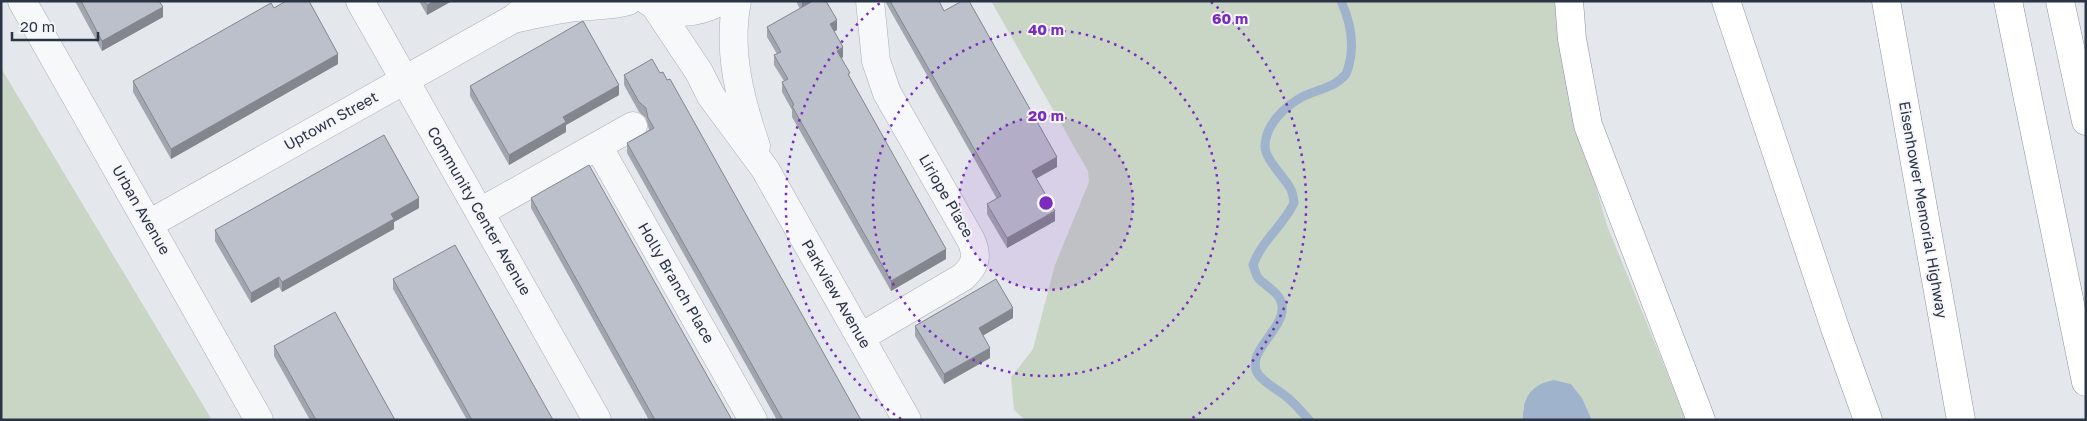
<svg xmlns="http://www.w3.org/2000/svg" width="2087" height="421" viewBox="0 0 2087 421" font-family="'Golos Text',sans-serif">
<rect width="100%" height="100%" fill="#e4e7ec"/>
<path fill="#c9d6c5" d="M 991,1 L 1555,1 L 1561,45 L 1577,122 L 1607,225 L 1686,420 L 1592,420 L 1582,398 L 1571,384 L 1554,380 L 1523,407 L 1523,420 L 1025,420 L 1014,410 L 1011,377 L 1033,349 L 1055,265 L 1089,182 L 1088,171 Z
M 1,68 L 212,420 L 1,420 Z"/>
<path fill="#9fb4cc" d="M 1554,380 L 1571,384 L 1582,398 L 1592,420 L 1523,420 C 1522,397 1532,384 1554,380 Z"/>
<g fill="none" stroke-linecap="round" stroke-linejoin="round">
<path stroke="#9fb4cc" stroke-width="9" d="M 1309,420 C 1302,412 1295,404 1288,398 C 1278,389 1266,385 1258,374 C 1244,352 1286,329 1282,305 C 1280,293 1267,287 1259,279 C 1256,276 1255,270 1253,265 C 1262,240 1283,226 1294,203 C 1293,198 1293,192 1290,188 C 1284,176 1264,159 1265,145 C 1266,124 1286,105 1304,96 C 1318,89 1334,88 1345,75 C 1347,73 1348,68 1349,65 C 1355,43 1350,21 1341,1"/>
<defs>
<path id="minor" d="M 22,1 L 259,420
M 360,1 L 597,420
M 648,1 C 671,17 697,14 721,1
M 737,1 C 727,50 740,100 756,146
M 655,6 L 699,72 L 711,96 L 765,169 L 907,420
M 514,19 C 535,14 556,9 577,7 C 594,5 611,6 628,1
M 598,146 L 753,420
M 480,212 L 633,126
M 149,224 L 513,19 L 535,1
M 861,337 L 963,277 C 976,265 978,256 971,240 L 887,93 L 876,61 L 870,1"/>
<path id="motorway" d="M 1569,1 L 1572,39 L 1588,125 L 1701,420
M 1726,1 L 1835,328 L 1868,420
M 1886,1 L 1961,420
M 2008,1 L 2086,382
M 2060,1 L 2086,121"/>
</defs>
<use href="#minor" stroke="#a9aeb7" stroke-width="29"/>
<use href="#motorway" stroke="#8b94a3" stroke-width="29"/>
<use href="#minor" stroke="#f7f8fa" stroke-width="28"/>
<use href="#motorway" stroke="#fff" stroke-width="28"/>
</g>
<path fill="#a1a5ae" d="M 75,1 L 159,1 L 163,17 L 102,51 Z
M 419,1 L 452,1 L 427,15 Z
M 796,1 L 826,1 L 837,30 L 834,31 L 843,57 L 842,58 L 850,77 L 946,259 L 891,291 L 792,117 L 792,110 L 782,92 L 782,82 L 784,81 L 774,65 L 774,55 L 777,54 L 767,37 L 767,27 L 800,9 Z
M 886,1 L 939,1 L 944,11 L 1057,167 L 1036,178 L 1055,221 L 1007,248 L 987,214 L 987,204 L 997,199 L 886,3 Z
M 274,8 L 338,64 L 171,159 L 133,92 L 133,81 Z
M 624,75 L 861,420 L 777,420 L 627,153 L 627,143 L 649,130 L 646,118 L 639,112 L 624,85 Z
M 470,86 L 619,95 L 566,125 L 566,132 L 509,165 L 470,96 Z
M 531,198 L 732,420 L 649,420 L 531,208 Z
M 419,208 L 394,222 L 394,229 L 282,292 L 279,287 L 251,303 L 215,241 L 215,230 Z
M 393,279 L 553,420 L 467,420 L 393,289 Z
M 1013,318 L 983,335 L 990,358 L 944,384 L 915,336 L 915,326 Z
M 274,346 L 395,420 L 310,420 L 274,356 Z"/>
<path fill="#83868d" d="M 434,1 L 452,1 L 427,15 L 427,5 Z
M 802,1 L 820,1 L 802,11 Z
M 163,7 L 163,17 L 102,51 L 102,41 Z
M 837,20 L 837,30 L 830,34 L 830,24 Z
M 843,47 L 843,57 L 837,61 L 837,51 Z
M 338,54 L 338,64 L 171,159 L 171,149 Z
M 619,85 L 619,95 L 566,125 L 566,132 L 509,165 L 509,155 L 563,117 Z
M 1057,157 L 1057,167 L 1032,181 L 1032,171 Z
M 419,198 L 419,208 L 394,222 L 394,229 L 282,292 L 282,282 L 391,214 Z
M 1055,211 L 1055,221 L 1007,248 L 1007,238 Z
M 946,249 L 946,259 L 891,291 L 891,281 Z
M 279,277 L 279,287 L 251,303 L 251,293 Z
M 1013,308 L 1013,318 L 979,338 L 979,328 Z
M 990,348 L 990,358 L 944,384 L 944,374 Z"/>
<path fill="#bbc0ca" stroke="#83868d" d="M 81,1 L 159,1 L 163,7 L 102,41 Z
M 286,1 L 309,1 L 338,54 L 171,149 L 133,81 L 271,3 L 274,8 Z
M 424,1 L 434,1 L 427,5 Z
M 813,1 L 826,1 L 837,20 L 830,24 L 843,47 L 837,51 L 850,73 L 848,74 L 946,249 L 891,281 L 792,106 L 794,105 L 782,82 L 788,79 L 774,55 L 781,52 L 767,27 Z
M 890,1 L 939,1 L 944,11 L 962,1 L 969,1 L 1057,157 L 1032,171 L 1055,211 L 1007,238 L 987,204 L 1001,196 Z
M 583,21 L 619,85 L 563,117 L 566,122 L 509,155 L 470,86 Z
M 652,59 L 660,73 L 663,72 L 667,80 L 670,79 L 861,420 L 783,420 L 627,143 L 654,128 L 648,118 L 646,108 L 639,102 L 624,75 Z
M 384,135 L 419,198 L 391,214 L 394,219 L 282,282 L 279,277 L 251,293 L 215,230 Z
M 589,165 L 732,420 L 655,420 L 531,198 Z
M 455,245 L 553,420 L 472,420 L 393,279 Z
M 996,279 L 1013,308 L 979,328 L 990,348 L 944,374 L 915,326 Z
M 335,312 L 395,420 L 316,420 L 274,346 Z"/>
<circle cx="1046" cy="203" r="87" fill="#7b2cbf" fill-opacity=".12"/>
<g fill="none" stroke="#7b2cbf" stroke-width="2.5" stroke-dasharray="2.5 5">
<circle cx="1046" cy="203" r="87"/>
<circle cx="1046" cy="203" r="173"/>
<path d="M901 419A260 260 0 0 1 881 2M1211 2A260 260 0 0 1 1191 419"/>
</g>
<g text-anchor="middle" stroke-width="4" stroke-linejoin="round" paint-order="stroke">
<g font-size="15" fill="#2b3445" stroke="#f4f6f9">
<text transform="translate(331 121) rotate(-29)" y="5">Uptown Street</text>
<text transform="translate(946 196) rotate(60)" y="5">Liriope Place</text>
<text transform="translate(141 210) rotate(60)" y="5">Urban Avenue</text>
<text transform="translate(1923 210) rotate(80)" y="5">Eisenhower Memorial Highway</text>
<text transform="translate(479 211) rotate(60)" y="5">Community Center Avenue</text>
<text transform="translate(676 283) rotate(60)" y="5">Holly Branch Place</text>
<text transform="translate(836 294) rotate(60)" y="5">Parkview Avenue</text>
</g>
</g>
<circle cx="1046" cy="203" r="8" fill="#7b2cbf" stroke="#f4f6f9" stroke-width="2.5"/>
<g font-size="15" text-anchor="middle" font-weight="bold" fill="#7b2cbf" stroke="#f4f6f9" stroke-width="4" stroke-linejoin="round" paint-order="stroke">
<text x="1230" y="24">60 m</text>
<text x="1046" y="35">40 m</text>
<text x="1046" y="121">20 m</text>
</g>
<rect width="2087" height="421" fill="none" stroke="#2b3445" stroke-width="5"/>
<path d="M12 32v8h86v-8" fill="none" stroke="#2b3445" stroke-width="2.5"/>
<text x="20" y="32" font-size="15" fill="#2b3445" stroke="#f4f6f9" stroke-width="4" paint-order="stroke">20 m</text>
</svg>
